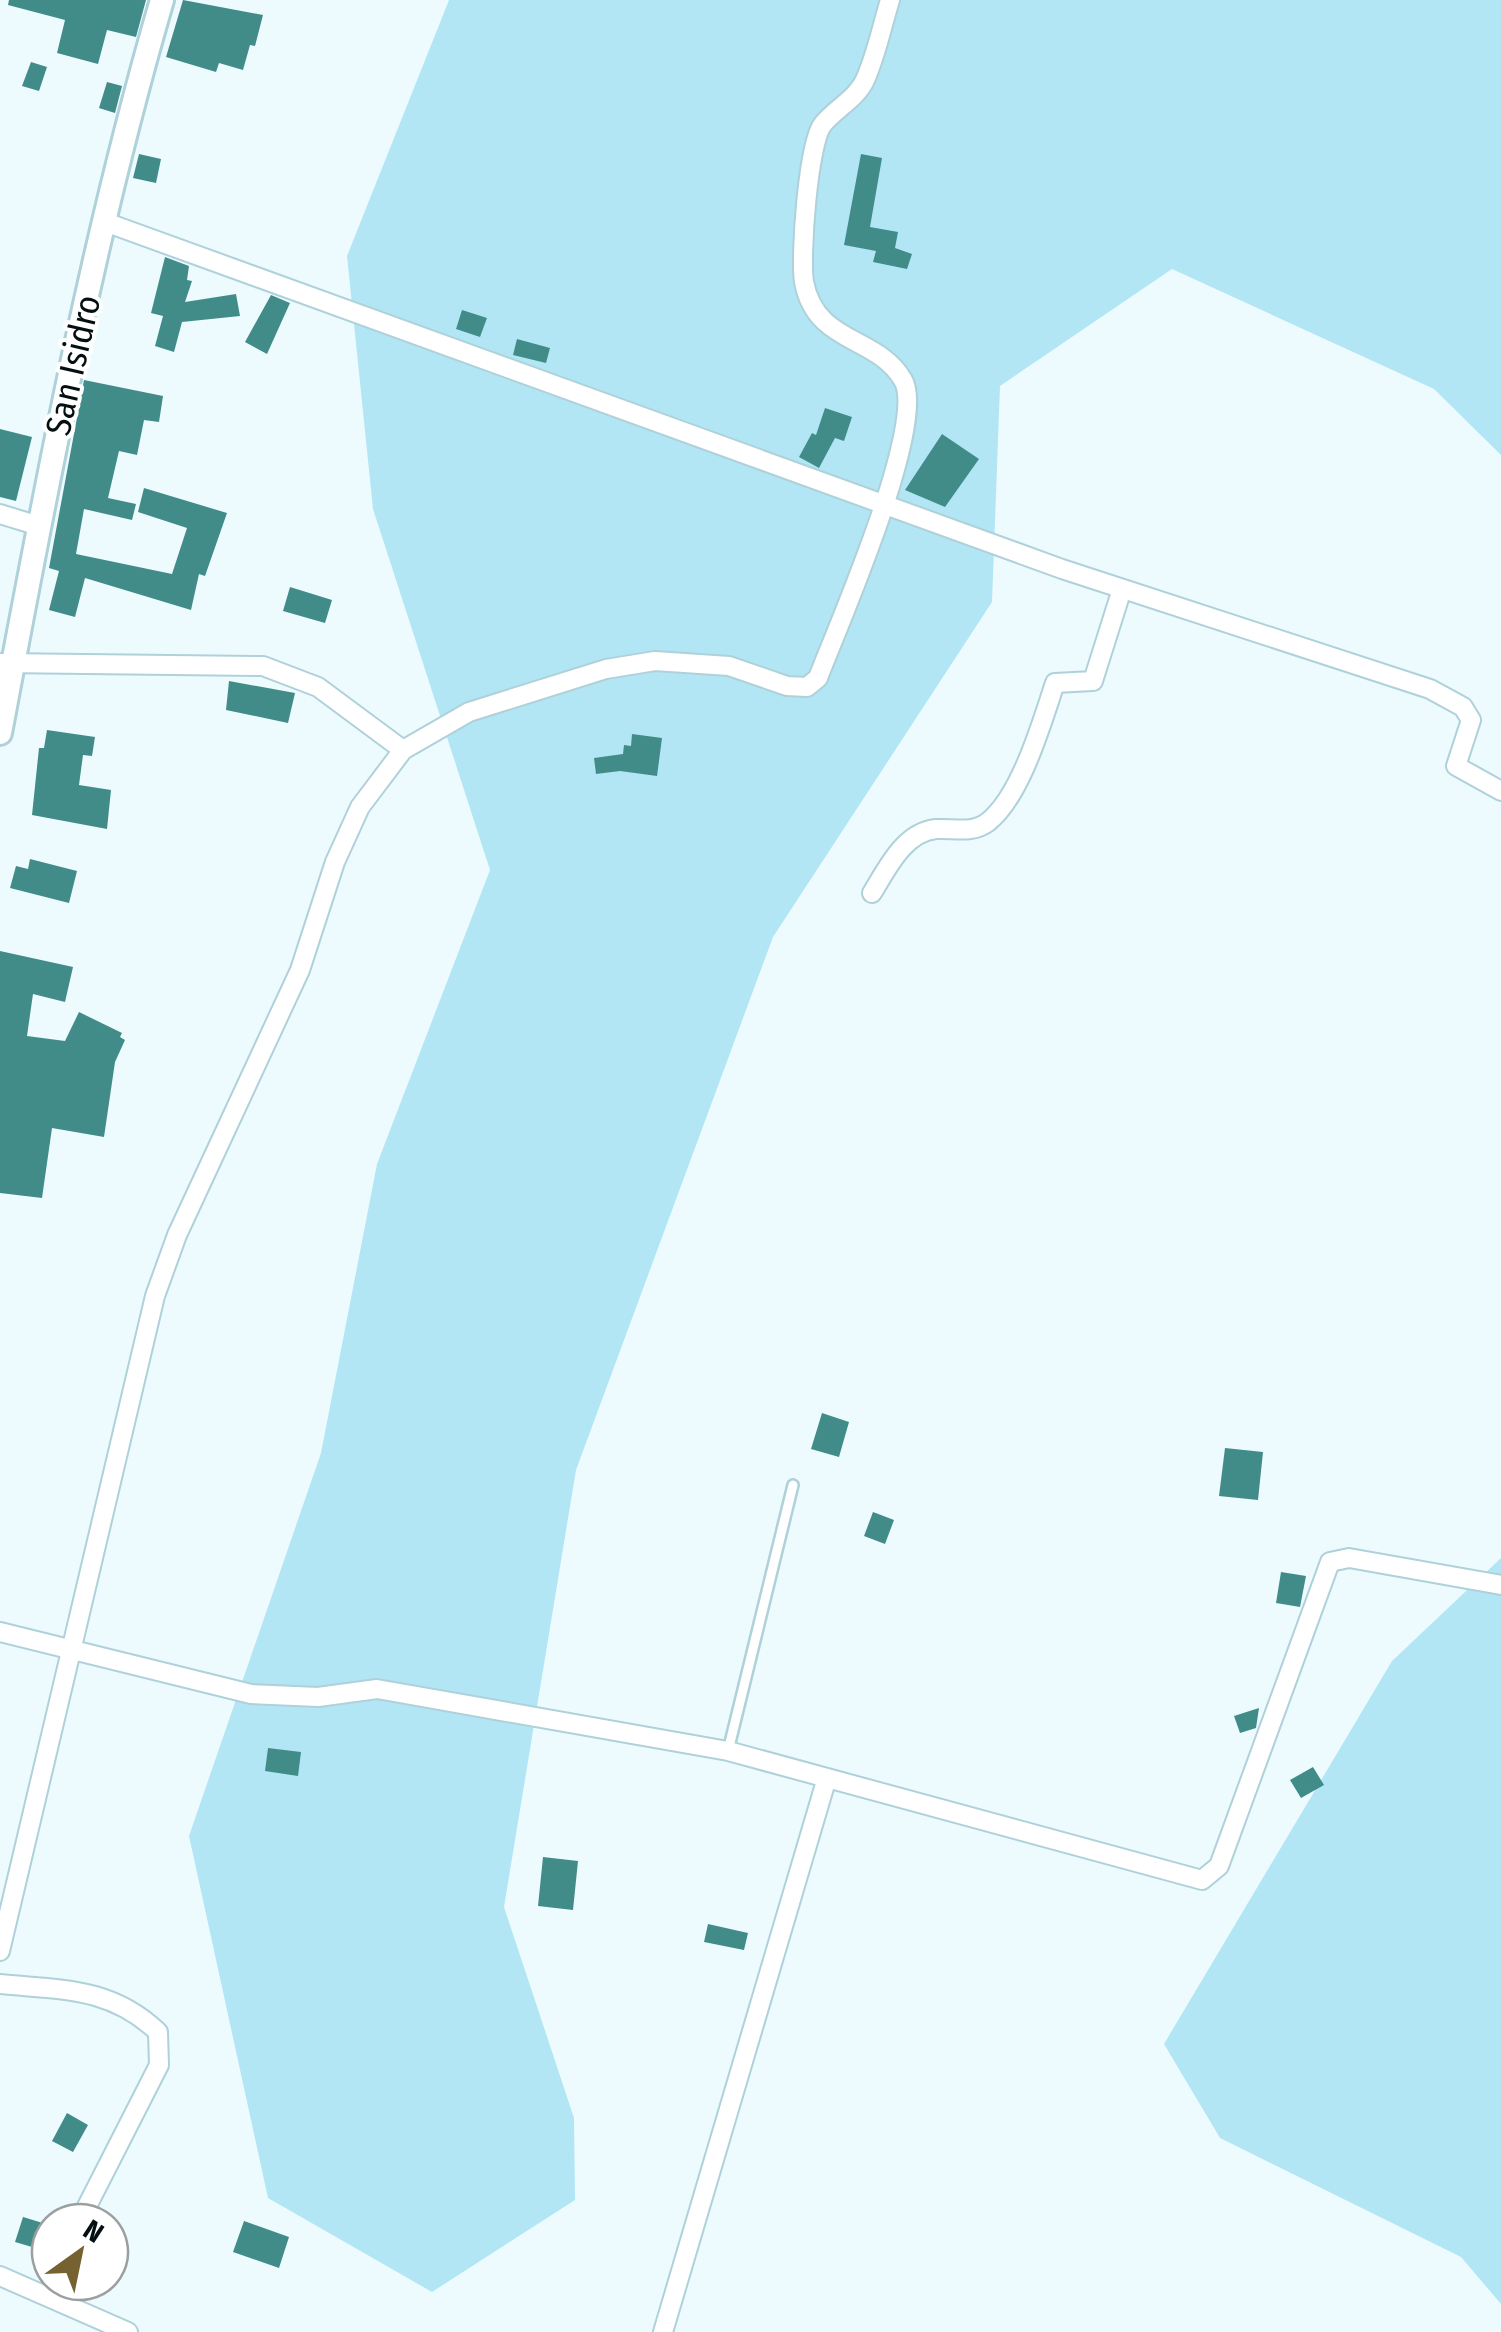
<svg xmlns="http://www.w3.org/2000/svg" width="1501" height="2332" viewBox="0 0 1501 2332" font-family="'Fira Sans Condensed',sans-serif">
<rect width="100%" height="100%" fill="#edfbff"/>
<path fill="#b2e6f5" d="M 449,0 L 1501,0 L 1501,455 L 1434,389 L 1172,269 L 1000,386 L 992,602 L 773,937 L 576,1470 L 504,1907 L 574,2118 L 575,2200 L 432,2292 L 268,2198 L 189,1836 L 321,1453 L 377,1164 L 490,870 L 373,509 L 347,256 Z
M 1501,1558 L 1501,2304 L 1461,2257 L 1220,2138 L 1164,2044 L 1392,1661 Z"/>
<path fill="#418c89" d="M 9,0 L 146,0 L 136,37 L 107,30 L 98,64 L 57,53 L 65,20 L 8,5 Z
M 183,0 L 263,15 L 255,46 L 250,45 L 243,70 L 219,63 L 216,72 L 166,57 Z
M 31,62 L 47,67 L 39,91 L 22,86 Z
M 107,82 L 122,86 L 115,113 L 99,108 Z
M 139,154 L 161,159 L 156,183 L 133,178 Z
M 861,154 L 882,158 L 870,227 L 898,232 L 895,248 L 912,254 L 907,269 L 873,262 L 876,251 L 844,245 Z
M 165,257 L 189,266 L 187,280 L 192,281 L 185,302 L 236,294 L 240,316 L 182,322 L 174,352 L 155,346 L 163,316 L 151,313 Z
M 271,295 L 290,303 L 267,354 L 245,342 Z
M 462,310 L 487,318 L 480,337 L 456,329 Z
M 517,339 L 550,348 L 546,363 L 513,355 Z
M 84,380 L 163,396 L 159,422 L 144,420 L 137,455 L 119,451 L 108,498 L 136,504 L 132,520 L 84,509 L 76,554 L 172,574 L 187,528 L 138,512 L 144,488 L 227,513 L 205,576 L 199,574 L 191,610 L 85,578 L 75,617 L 49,610 L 59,571 L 49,568 Z
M 825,408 L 852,417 L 844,441 L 835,438 L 819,468 L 799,457 L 812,433 L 816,435 Z
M 0,429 L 32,437 L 16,501 L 0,497 Z
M 942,434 L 979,459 L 945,507 L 905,490 Z
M 290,587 L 332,600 L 325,623 L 283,611 Z
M 229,681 L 295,693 L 288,723 L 226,710 Z
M 47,730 L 95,737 L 92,756 L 83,755 L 79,785 L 111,790 L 107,829 L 32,815 L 39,748 L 44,748 Z
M 632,734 L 662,738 L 657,776 L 620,771 L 596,774 L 594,758 L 623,754 L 624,745 L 631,746 Z
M 30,859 L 77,871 L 69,903 L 10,888 L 16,866 L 28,869 Z
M 0,951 L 73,967 L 65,1002 L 33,994 L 27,1036 L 65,1041 L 79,1012 L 122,1033 L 120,1037 L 125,1040 L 115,1062 L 104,1137 L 52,1128 L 42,1198 L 0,1193 Z
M 822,1413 L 849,1422 L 839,1457 L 811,1449 Z
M 1225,1448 L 1263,1452 L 1258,1500 L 1219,1496 Z
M 873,1512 L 894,1520 L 885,1544 L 864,1536 Z
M 1281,1572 L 1306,1576 L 1300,1607 L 1276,1603 Z
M 1259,1708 L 1256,1728 L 1240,1733 L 1234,1716 Z
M 268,1748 L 301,1752 L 298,1776 L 265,1771 Z
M 1313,1767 L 1324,1785 L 1301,1798 L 1290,1780 Z
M 543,1857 L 578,1861 L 573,1910 L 538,1906 Z
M 708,1924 L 748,1933 L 744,1950 L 704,1942 Z
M 67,2113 L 88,2125 L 73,2152 L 52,2141 Z
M 23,2217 L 46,2224 L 39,2249 L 15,2242 Z
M 244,2221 L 289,2237 L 279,2268 L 233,2252 Z"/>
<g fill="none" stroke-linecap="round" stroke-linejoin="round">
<defs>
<path id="service" d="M 728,1751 L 793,1485"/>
<path id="minor" d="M 105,222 L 1062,569 L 1430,689 L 1463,707 L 1471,720 L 1456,766 L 1501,791
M 0,514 L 39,526
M 0,663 L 263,666 L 318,687 L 403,750
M 872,893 C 887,869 904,832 936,829 C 955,828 972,834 988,822 C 1021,796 1042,722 1055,683 L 1093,681 L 1122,589
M 0,1632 L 251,1694 L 318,1697 L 377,1689 L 728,1751 L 1202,1880 L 1219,1866 L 1330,1562 L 1349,1558 L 1501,1585
M 0,1951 L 155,1296 L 177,1235 L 300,970 L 335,862 L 360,807 L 403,750 L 469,712 L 606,669 L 655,661 L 729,666 L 787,686 L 807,687 L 818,678 C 837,628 928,422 903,380 C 877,335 816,345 804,282 C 800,257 808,142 823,124 C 835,109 857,98 865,80 C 876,56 882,26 890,0
M 0,1984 C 62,1990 111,1987 158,2032 L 159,2065 L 79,2222
M 0,2276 L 128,2332
M 663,2332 L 826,1781"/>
<path id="tertiary" d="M 0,733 C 46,487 92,240 162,0"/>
</defs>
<use href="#service" stroke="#afd1da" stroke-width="14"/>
<use href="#minor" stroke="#afd1da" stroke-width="22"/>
<use href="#tertiary" stroke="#afd1da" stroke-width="28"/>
<use href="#service" stroke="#fff" stroke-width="9"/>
<use href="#minor" stroke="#fff" stroke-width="18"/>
<use href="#tertiary" stroke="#fff" stroke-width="22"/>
</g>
<g text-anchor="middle" stroke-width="8" stroke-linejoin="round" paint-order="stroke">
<g font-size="35" fill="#040f12" stroke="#fff">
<text transform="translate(73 365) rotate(-77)" y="12">San Isidro</text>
</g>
</g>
<g transform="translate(80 2252) rotate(33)"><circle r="48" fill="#ffffff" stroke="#9b9fa0" stroke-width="2.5"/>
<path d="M0-8L18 38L0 25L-18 38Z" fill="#756230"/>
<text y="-15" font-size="28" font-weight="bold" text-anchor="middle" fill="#040f12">N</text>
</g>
</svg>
